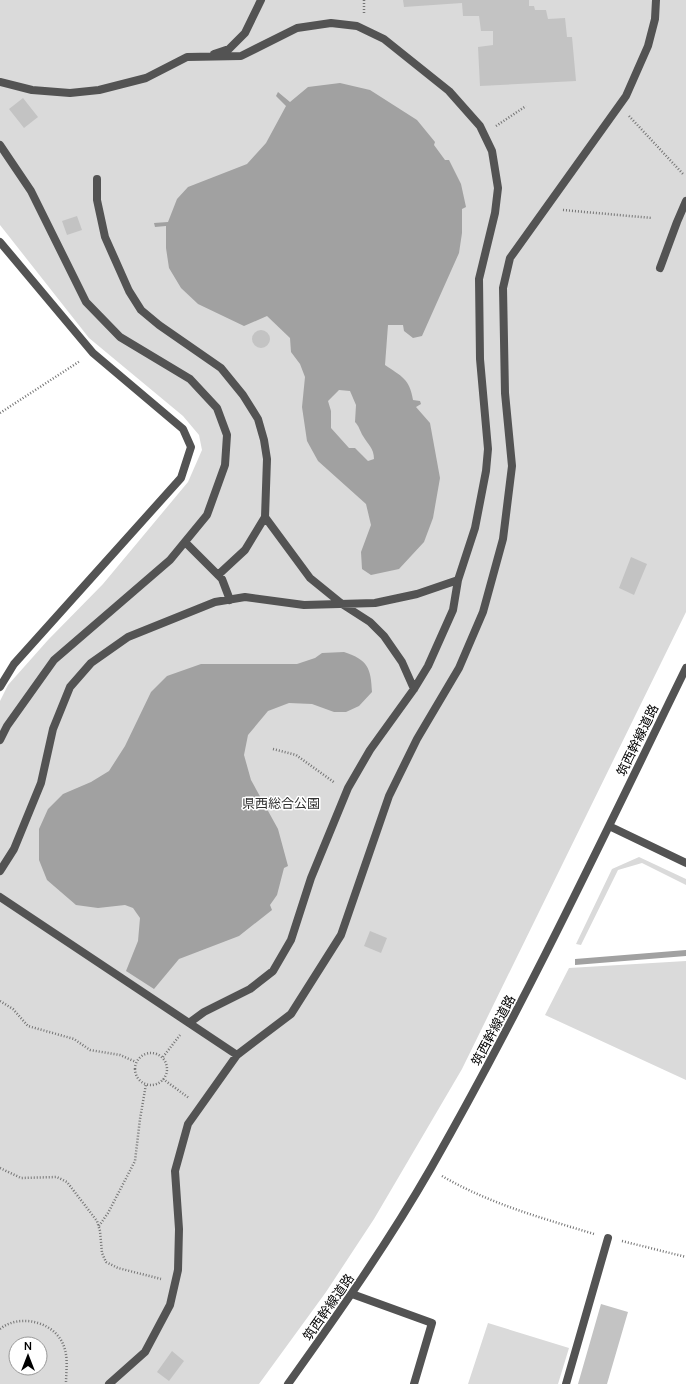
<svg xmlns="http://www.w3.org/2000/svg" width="686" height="1384" viewBox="0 0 686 1384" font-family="Manrope,'Noto Sans JP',sans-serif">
<rect width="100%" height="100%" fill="#fff"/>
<path fill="#dadada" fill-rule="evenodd" d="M 0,0 L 686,0 L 686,612 L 462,1069 L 374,1219 L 326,1292 L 259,1384 L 0,1384 L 0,701 L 8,685 L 48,640 L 103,584 L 188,482 L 202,450 L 199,435 L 183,416 L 89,338 L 0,225 ZM 16,1344 L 40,1344 L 40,1368 L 16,1368 Z
M 639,857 L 686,879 L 686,885 L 642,863 L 618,870 L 581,945 L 576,944 L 612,869 Z
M 686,961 L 686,1080 L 545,1015 L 569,968 Z
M 488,1323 L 569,1348 L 558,1384 L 468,1384 Z"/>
<path fill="#a1a1a1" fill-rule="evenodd" d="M 340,83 L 370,90 L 417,120 L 435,142 L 434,145 L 445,160 L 449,160 L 461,184 L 466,207 L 462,209 L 462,233 L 459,253 L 422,336 L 413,338 L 404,331 L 403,325 L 388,325 L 385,365 C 401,376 410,379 413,400 L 420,401 L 421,404 L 416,407 L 430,423 L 440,478 L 433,518 L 424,542 L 399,569 L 371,575 L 362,569 L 361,552 L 371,525 L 366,504 L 318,461 L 307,441 L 302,407 L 305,377 L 300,364 L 291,352 L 290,338 L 267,316 L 244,326 L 198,304 L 181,288 L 169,268 L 166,248 L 166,226 L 155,227 L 154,223 L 168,222 L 177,199 L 188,187 L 247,164 L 266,143 L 286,106 L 276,96 L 278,92 L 290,102 L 308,87 ZM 339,390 L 350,391 L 356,405 L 355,422 C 359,426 360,431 363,436 C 368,445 374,448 374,459 L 368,461 L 355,448 L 349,448 L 331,428 L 331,411 L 328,401 Z
M 344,652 C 368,660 371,668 372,692 L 359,706 L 346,712 L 334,712 L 312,704 L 289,703 L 268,711 L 248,735 L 244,755 L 251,780 L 278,829 L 288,866 L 284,868 L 277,895 L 270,905 L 272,910 L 239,936 L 179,959 L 154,989 L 126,971 L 138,941 L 140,918 L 133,908 L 125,905 L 98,908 L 76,905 L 47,880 L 39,860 L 39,829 L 48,809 L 63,794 L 91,782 L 109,771 L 125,746 L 151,692 L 167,676 L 201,664 L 297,664 L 315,658 L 322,653 Z
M 686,950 L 686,956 L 575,965 L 575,959 Z"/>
<path fill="#c3c3c3" d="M 403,0 L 529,0 L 529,6 L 534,6 L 535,10 L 546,10 L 548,19 L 565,18 L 567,37 L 572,37 L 576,81 L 480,86 L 478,47 L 493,45 L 493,31 L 481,31 L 479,16 L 463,16 L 462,3 L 404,7 Z
M 23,98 L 38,117 L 24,128 L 9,109 Z
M 77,216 L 82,230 L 67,235 L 62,221 Z
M252 339a9 9 0 1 1 18 0a9 9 0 1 1-18 0Z
M 631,557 L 647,564 L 634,595 L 619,588 Z
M 370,931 L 387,938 L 381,953 L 364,946 Z
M 601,1304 L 628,1312 L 607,1384 L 578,1384 Z
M 172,1351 L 184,1361 L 169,1381 L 157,1372 Z"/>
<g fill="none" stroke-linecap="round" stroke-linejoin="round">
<path stroke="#757575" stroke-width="2.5" stroke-dasharray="1 2" stroke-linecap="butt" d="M 364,13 L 364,0
M 629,116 L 684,175
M 496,126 L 526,106
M 563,210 L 652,218
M 0,413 L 80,361
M 273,749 L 296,755 L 335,783
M 0,1001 L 13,1009 L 28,1026 L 74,1039 L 90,1050 L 120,1055 L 136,1062
M135 1069a16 16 0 1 1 32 0a16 16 0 1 1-32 0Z
M 163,1057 L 180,1035
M 163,1079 L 189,1098
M 0,1168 L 21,1178 L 57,1177 L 67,1182 L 97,1221 L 100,1231 L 102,1253 L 106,1262 L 118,1268 L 161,1279
M 442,1176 C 490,1204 542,1218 594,1234
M 99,1226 L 108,1213 L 135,1161 L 140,1119 L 146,1084
M 622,1241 L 686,1257
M 0,1329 C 21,1312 59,1323 65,1350 C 68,1360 66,1373 66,1384"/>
<path stroke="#535353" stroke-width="8" d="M 214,54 L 229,49 L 245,33 L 261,0
M 0,82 L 32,90 L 70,93 L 99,90 L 146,78 L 187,57 L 241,56 L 297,28 L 331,23 L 357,26 L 384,39 L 449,91 L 480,126 L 492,151 L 498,188 L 495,213 L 479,279 L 480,359 L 488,449 L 486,471 L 475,528 L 458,580 L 453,610 L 428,666 L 414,689 L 370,750 L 348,788 L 311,878 L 291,940 L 273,971 L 250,989 L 204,1012 L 189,1023
M 0,145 L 31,191 L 86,302 L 120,337 L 190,379 L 217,408 L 227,435 L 225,465 L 207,515 L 170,560 L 54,660 L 7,726 L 0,740
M 97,179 L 97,200 L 105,237 L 129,291 L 141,310 L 159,325 L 221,368 L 243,395 L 258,419 L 264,440 L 267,459 L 265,517 L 310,578 L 342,604 L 370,622 L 384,636 L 402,662 L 414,689
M 660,268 L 677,222 L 686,201
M 185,542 L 222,579 L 230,600
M 218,575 L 245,550 L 265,517
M 0,871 L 14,849 L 41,783 L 53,729 L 70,687 L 91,663 L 128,637 L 215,602 L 245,597 L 304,605 L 375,603 L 417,594 L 458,580
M 0,897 L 237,1055
M 109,1384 L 145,1352 L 170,1305 L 178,1270 L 179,1229 L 175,1171 L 188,1124 L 237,1055 L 291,1014 L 341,935 L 389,796 L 417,739 L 459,668 L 483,612 L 503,539 L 512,466 L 505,393 L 503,288 L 510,258 L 626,96 L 648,46 L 655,19 L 656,0"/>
<path stroke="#535353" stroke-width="8" d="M 0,242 L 93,353 L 183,429 L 191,447 L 181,478 L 14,664 L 0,687
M 352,1294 L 432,1323 L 414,1384
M 566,1384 L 608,1238"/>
<path stroke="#535353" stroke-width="8" d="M 609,826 L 686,863
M 288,1384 C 338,1314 388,1243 431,1168 C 524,1005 604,836 686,668"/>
</g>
<g text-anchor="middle" stroke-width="3" stroke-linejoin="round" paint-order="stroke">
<g font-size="13" fill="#000" stroke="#fff">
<text transform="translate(637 740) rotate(-64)" y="5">筑西幹線道路</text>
<text transform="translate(493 1030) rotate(-62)" y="5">筑西幹線道路</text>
<text transform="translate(328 1307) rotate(-55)" y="5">筑西幹線道路</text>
</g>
<g font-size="13" fill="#313131" stroke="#fff">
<text x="281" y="808">県西総合公園</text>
</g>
</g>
<g transform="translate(28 1356)"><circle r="19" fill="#ffffff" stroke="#999999"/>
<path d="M0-3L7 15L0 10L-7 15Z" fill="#000000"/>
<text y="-6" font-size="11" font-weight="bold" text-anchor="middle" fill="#000000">N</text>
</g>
</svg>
